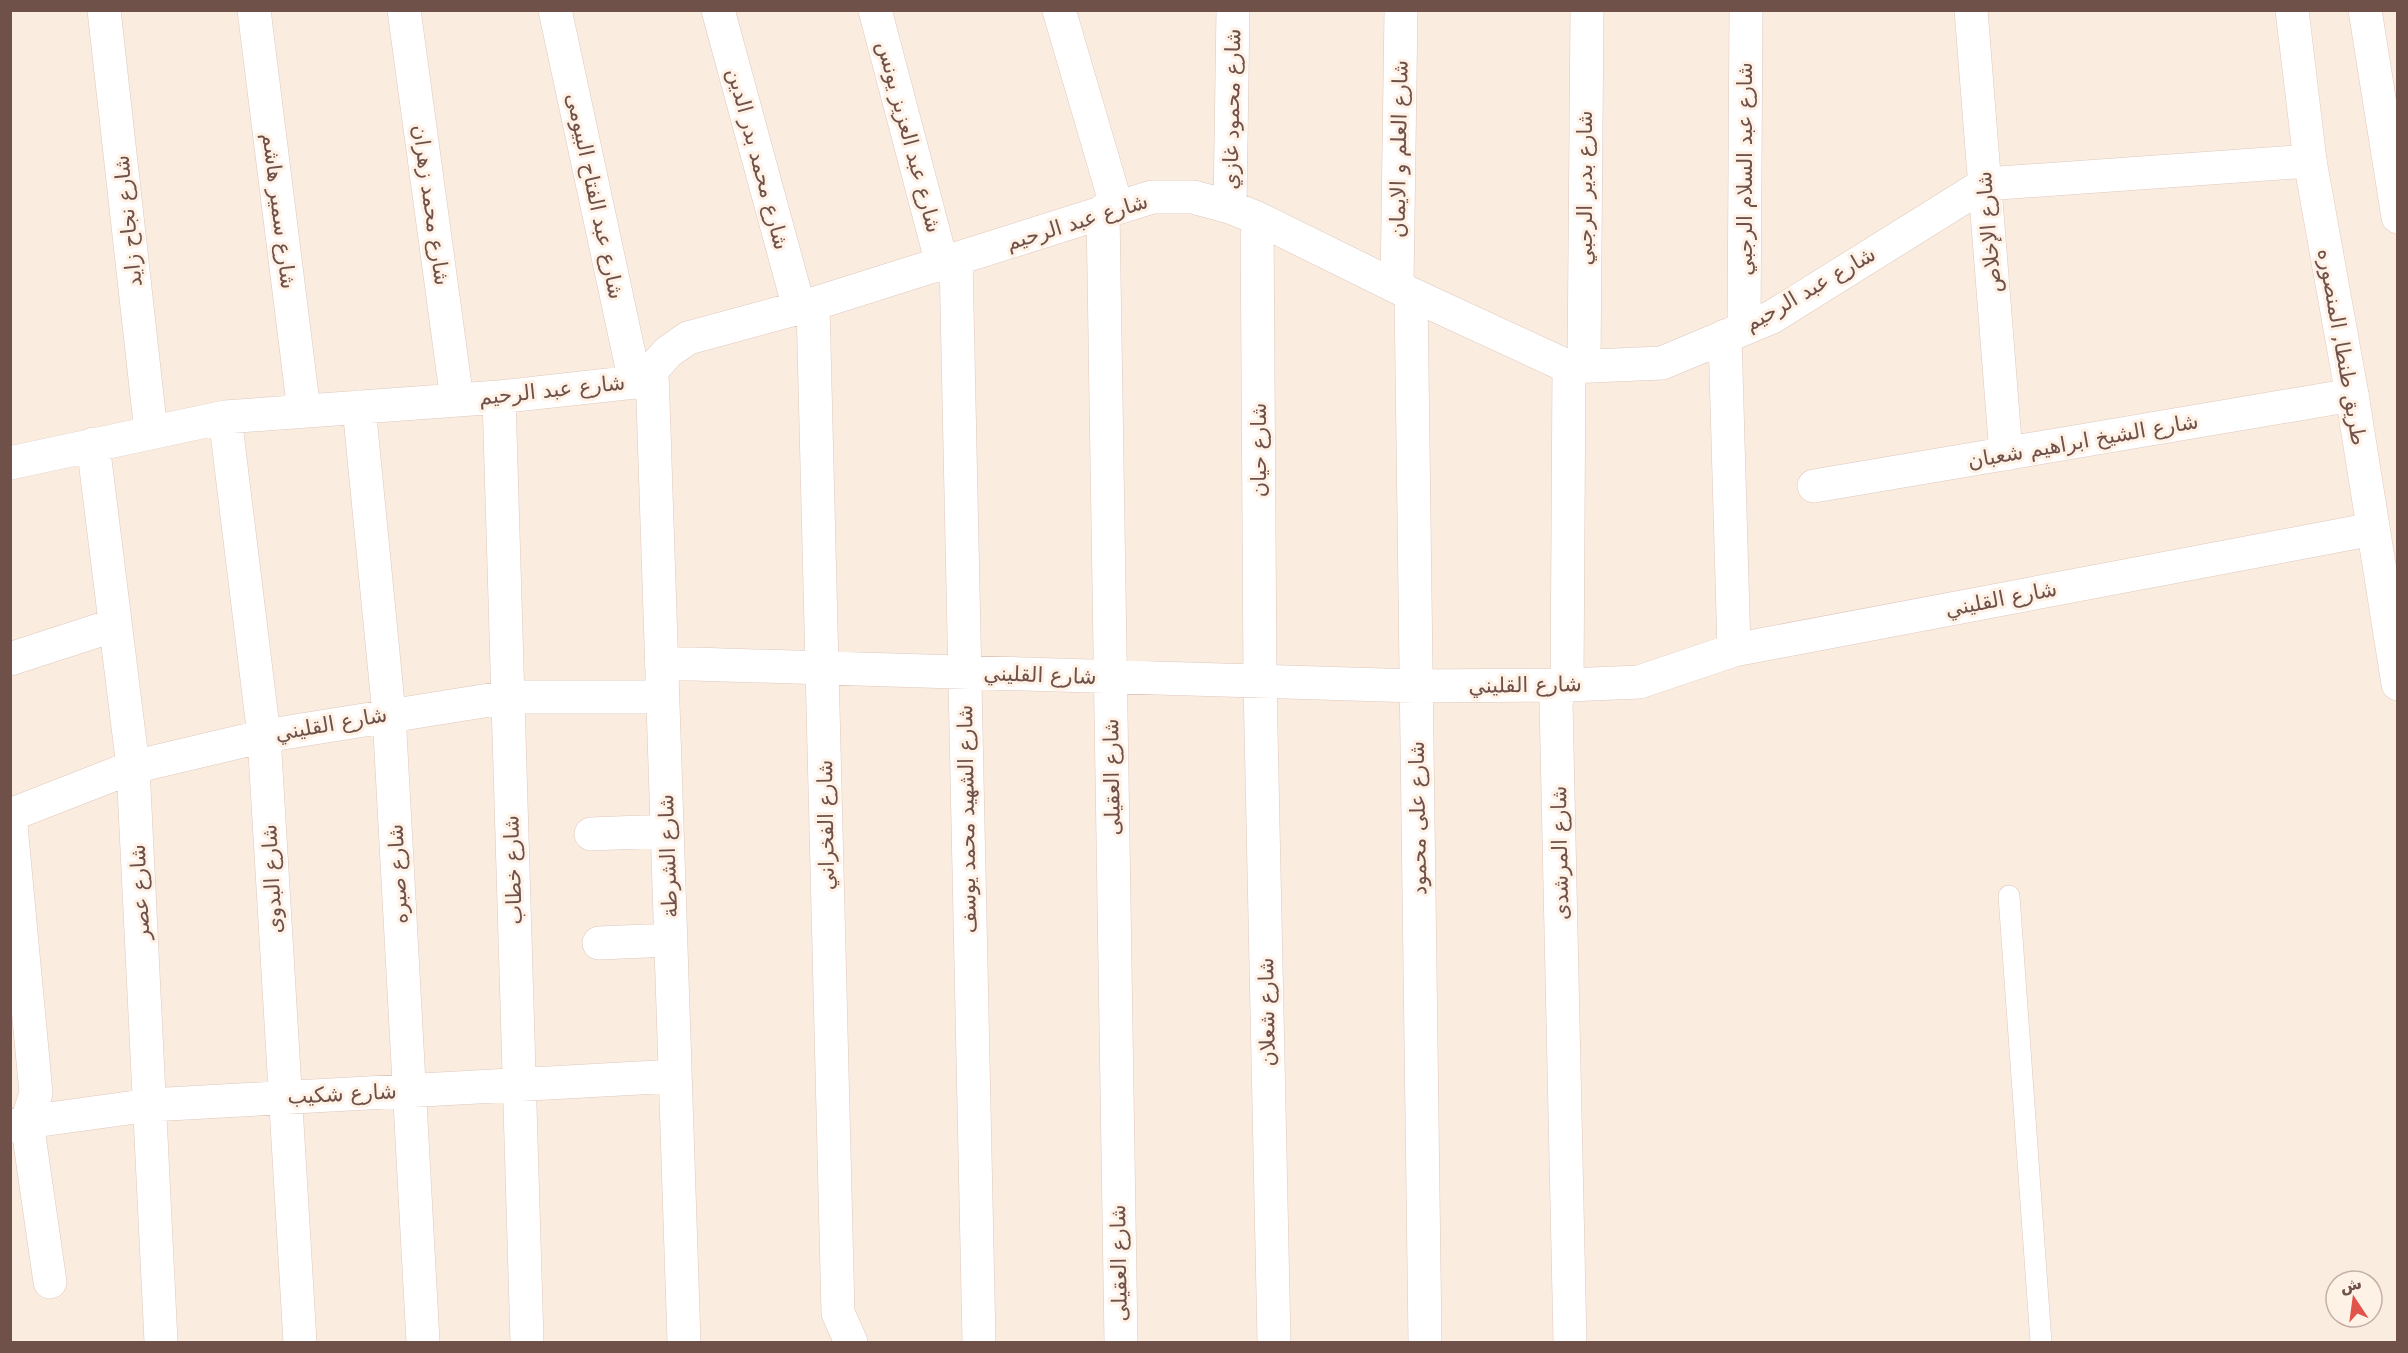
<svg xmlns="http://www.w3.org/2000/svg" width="2408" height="1353" viewBox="0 0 2408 1353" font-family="'DejaVu Sans','Noto Sans Arabic',sans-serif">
<rect width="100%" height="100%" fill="#fbece0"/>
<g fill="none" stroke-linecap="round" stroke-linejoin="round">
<defs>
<path id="lane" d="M 2009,896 L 2041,1342"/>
<path id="street" d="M 104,10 L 151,432
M 254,10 L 304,411
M 404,10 L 457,400
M 555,10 L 635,382
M 718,10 L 799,308
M 875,10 L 942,264
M 1059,10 L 1117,208
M 1971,10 L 2006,454
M 1230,207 L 1233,10
M 1103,211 L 1121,1342
M 1257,218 L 1260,682 L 1274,1342
M 956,259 L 979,1342
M 1397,287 L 1401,10
M 1411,294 L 1425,1342
M 813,304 L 838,1313 L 851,1342
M 1744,328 L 1746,10
M 1725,336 L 1734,650
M 1584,366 L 1587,10
M 1569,367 L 1567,685 L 1560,692 L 1556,702 L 1570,1342
M 652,370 L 684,1342
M 499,397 L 527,1342
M 359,407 L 389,714 L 423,1342
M 225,417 L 264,736 L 300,1342
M 93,444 L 133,767 L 161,1342
M 10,463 L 225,417 L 499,397 L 635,382 L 652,370 L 668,352 L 688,338 L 813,304 L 1152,197 L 1193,197 L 1230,207 L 1257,218 L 1411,294 L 1569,367 L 1662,363 L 1772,317 L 1985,184 L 2310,161
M 1814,486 L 2352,395
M 10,659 L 115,625
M 661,663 L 1416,686 L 1567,685 L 1639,682 L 1734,650 L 2373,529
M 591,834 L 667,831
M 599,943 L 670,940
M 10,1126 L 27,1122 L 150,1105 L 675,1076
M 50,1282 L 27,1122 L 36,1093 L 10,815 L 133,767 L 264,736 L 508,697 L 662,697"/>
<path id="secondary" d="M 2292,10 L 2310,161 L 2352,395 L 2398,684
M 2365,10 L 2398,217"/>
</defs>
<use href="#lane" stroke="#dec8bd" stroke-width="22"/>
<use href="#street" stroke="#dec8bd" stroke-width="34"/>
<use href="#secondary" stroke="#e5c9bd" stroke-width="34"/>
<use href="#lane" stroke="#fff" stroke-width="21"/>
<use href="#street" stroke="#fff" stroke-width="33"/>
<use href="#secondary" stroke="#fff" stroke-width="33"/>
</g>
<g text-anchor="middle" stroke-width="6" stroke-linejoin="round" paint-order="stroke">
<g font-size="21" fill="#705149" stroke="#fef1e6">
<text transform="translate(1232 109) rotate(-89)" y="7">شارع محمود غازي</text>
<text transform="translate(909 137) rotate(75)" y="7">شارع عبد العزيز يونس</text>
<text transform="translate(1399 149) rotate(-89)" y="7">شارع العلم و الايمان</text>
<text transform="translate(758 159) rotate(75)" y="7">شارع محمد بدر الدين</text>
<text transform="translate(1745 169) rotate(-90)" y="7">شارع عبد السلام الرجبي</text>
<text transform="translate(1585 188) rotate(-90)" y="7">شارع بدير الرجبي</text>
<text transform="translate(595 196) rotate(78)" y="7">شارع عبد الفتاح البيومى</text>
<text transform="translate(431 205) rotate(82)" y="7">شارع محمد زهران</text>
<text transform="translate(279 211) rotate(83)" y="7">شارع سمير هاشم</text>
<text transform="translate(128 221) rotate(-96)" y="7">شارع نجاح زايد</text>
<text transform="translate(1077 222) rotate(-17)" y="7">شارع عبد الرحيم</text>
<text transform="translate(1989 232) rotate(-95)" y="7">شارع الإخلاص</text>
<text transform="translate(1810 289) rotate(-30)" y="7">شارع عبد الرحيم</text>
<text transform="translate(2342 347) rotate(80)" y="7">طريق طنطا, المنصوره</text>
<text transform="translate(552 390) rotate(-6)" y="7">شارع عبد الرحيم</text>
<text transform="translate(2083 441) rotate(-10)" y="7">شارع الشيخ ابراهيم شعبان</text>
<text transform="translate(1259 450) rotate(-90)" y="7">شارع حيان</text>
<text transform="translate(2001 599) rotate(-11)" y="7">شارع القليني</text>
<text transform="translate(1040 675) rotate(2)" y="7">شارع القليني</text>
<text transform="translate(1525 685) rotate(-1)" y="7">شارع القليني</text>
<text transform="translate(331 724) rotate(-10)" y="7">شارع القليني</text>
<text transform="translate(1112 777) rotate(-91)" y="7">شارع العقيلى</text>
<text transform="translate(1418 818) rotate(-91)" y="7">شارع على محمود</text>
<text transform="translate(967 819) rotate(-91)" y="7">شارع الشهيد محمد يوسف</text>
<text transform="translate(826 825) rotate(-91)" y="7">شارع الفخراني</text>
<text transform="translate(1560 853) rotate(-91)" y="7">شارع المرشدى</text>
<text transform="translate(668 856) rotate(-92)" y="7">شارع الشرطة</text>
<text transform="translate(513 870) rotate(-92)" y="7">شارع خطاب</text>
<text transform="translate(398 874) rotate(-93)" y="7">شارع صبره</text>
<text transform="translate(272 879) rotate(-93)" y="7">شارع البدوى</text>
<text transform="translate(140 892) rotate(-93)" y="7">شارع عصر</text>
<text transform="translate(1267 1012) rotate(-91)" y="7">شارع شعلان</text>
<text transform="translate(342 1094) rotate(-3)" y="7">شارع شكيب</text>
<text transform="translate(1119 1263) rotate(-91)" y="7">شارع العقيلى</text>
</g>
</g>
<rect width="2408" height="1353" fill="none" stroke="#705149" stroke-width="24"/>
<g transform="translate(2354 1299) rotate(347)"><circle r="28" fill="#fef1e6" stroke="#c5b1a7" stroke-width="1.5"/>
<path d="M0-4.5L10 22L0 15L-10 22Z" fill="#e0544b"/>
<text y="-9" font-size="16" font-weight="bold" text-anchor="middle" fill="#705149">ش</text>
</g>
</svg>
